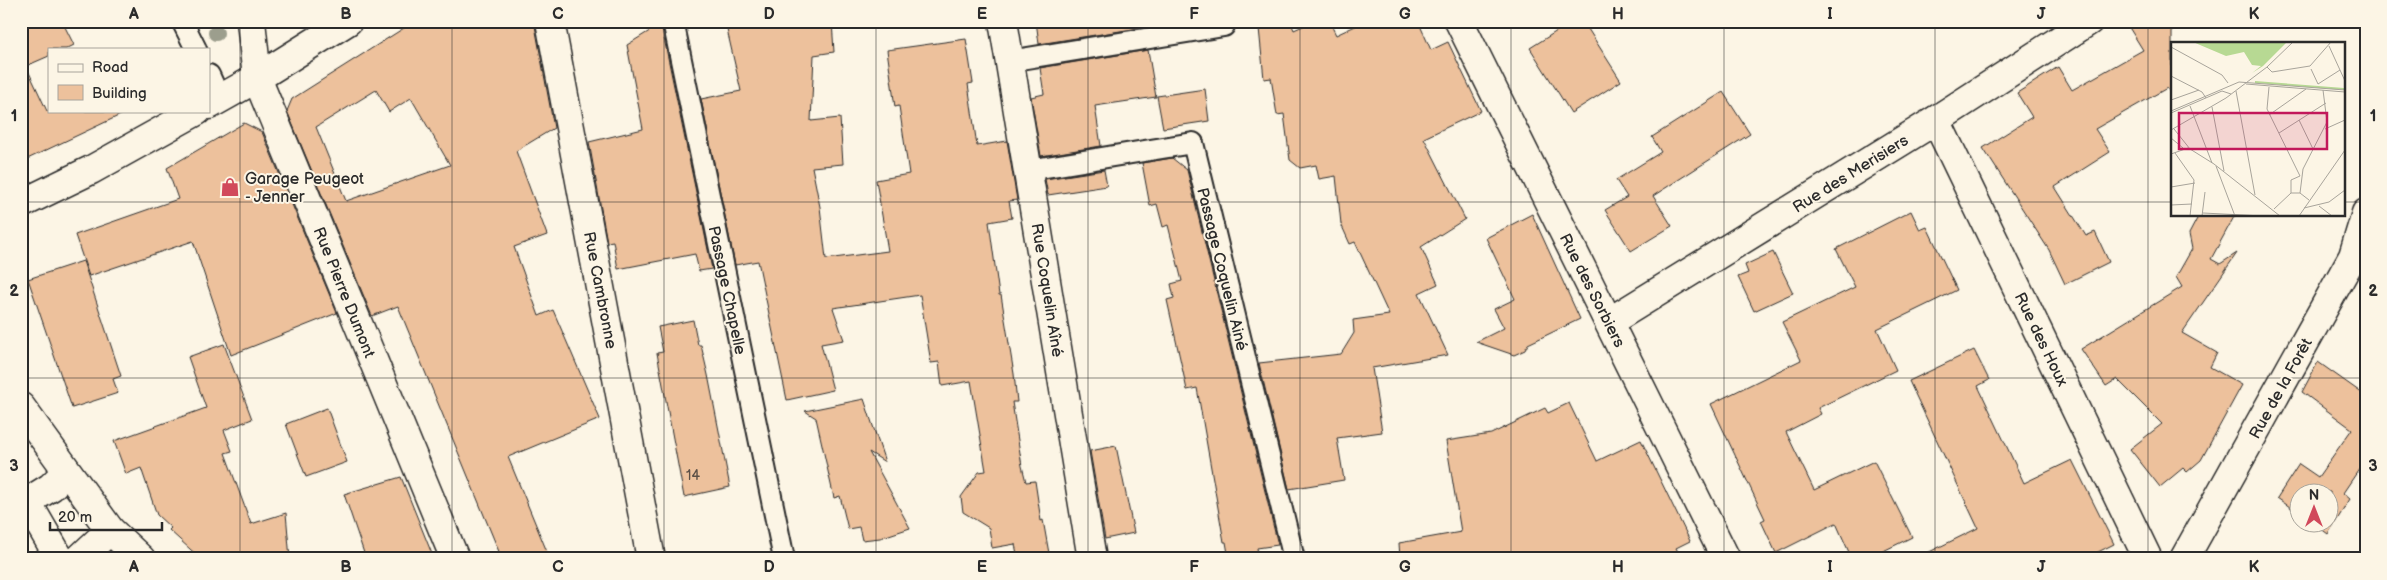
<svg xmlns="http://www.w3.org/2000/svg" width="2387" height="580" font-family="'Balsamiq Sans',sans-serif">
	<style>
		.building { fill: #edc19c; stroke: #2b2b2b; fill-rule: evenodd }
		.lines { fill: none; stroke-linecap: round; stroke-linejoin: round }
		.lane-casing { stroke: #2b2b2b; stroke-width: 24 }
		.street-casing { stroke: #2b2b2b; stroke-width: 31 }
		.secondary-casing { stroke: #2b2b2b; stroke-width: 31 }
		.lane { stroke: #fcf5e5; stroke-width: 20 }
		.street { stroke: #fcf5e5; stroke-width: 28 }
		.secondary { stroke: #fcf5e5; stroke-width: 28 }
		.tree { fill: #9c9e8d }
		.grid { fill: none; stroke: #2b2b2b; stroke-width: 1; stroke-opacity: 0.55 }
		.labels { text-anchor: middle; stroke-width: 4; stroke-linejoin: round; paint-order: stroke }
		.number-label { font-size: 14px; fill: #5c5047 }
		.street-label { font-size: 16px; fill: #2b2b2b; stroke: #fcf5e5 }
		.poi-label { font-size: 16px; fill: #2b2b2b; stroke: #fcf5e5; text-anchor: start }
		.inset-road { fill: none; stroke: #a8a49b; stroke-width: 1 }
		.view { fill: #c2185b; fill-opacity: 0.15; stroke: #c2185b; stroke-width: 2.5 }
		.inset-edge { fill: none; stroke: #2b2b2b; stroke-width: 2.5 }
		.neatline { fill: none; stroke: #2b2b2b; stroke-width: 2 }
		.grid-label { font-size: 16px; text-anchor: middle; font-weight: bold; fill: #2b2b2b }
	</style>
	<rect width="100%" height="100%" fill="#fcf5e5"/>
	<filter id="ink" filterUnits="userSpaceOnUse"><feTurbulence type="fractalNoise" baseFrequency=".02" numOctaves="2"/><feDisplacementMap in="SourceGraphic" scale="10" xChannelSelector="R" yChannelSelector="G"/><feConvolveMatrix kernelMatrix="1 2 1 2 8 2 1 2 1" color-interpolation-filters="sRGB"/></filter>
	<g filter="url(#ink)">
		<g class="building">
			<path d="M 21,21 L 62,21 L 74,45 L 66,49 L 49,49 L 49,56 L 26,66 L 47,111 L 129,111 L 21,162 Z"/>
			<path d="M 415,21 L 534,21 L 535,26 L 554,128 L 516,151 L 547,235 L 514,247 L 539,316 L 553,310 L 600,419 L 508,457 L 550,559 L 502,559 L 398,306 L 372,316 L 287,111 L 292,99 ZM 376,90 L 389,112 L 411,98 L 450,165 L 346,201 L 316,127 Z"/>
			<path d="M 725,21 L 832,21 L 834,52 L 814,55 L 811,121 L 840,118 L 843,164 L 812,167 L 820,207 L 826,259 L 888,251 L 876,180 L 909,174 L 899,106 L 895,107 L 887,50 L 966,39 L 973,83 L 968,84 L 977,146 L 1007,141 L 1017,200 L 1009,201 L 1012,218 L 989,222 L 999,295 L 1001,295 L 1014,374 L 1017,402 L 1012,402 L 1022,466 L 1026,482 L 1035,481 L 1041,521 L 1043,520 L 1050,559 L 1018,559 L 1015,544 L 992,548 L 989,528 L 963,512 L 961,497 L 979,472 L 986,471 L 971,381 L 942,386 L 939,362 L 931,363 L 920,295 L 833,308 L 844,340 L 821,344 L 833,390 L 787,400 L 758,261 L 735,265 L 701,99 L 741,91 Z"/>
			<path d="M 1036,21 L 1144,21 L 1145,27 L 1039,44 Z"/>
			<path d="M 1314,21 L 1329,21 L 1336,35 L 1366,21 L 1418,21 L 1431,50 L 1448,42 L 1481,111 L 1424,138 L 1465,219 L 1421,247 L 1438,284 L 1419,293 L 1448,355 L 1372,368 L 1382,432 L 1337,438 L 1344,480 L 1289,489 L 1259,363 L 1341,354 L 1354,333 L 1353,320 L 1389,315 L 1355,242 L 1350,244 L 1341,224 L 1336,176 L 1319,179 L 1316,165 L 1300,168 L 1290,160 L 1284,114 L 1277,115 L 1271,78 L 1264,79 L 1259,28 L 1291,23 L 1294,30 Z"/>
			<path d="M 1573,21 L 1583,21 L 1621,81 L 1571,113 L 1530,48 Z"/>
			<path d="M 2125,21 L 2172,21 L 2172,95 L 2167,88 L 2095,129 L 2110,152 L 2055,187 L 2086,236 L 2095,232 L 2109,262 L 2065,284 L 2049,250 L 1983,148 L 2032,117 L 2017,93 L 2058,67 L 2072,90 L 2143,50 Z"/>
			<path d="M 661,24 L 712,269 L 699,271 L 695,254 L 618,269 L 613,241 L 607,242 L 589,142 L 643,129 L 627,45 Z"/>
			<path d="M 1148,50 L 1156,97 L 1095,106 L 1101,146 L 1041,156 L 1031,97 L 1044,94 L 1040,68 Z"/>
			<path d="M 1205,89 L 1209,121 L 1163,128 L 1157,96 Z"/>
			<path d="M 1723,92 L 1750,134 L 1653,196 L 1672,226 L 1631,251 L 1605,210 L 1627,197 L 1616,180 L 1661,152 L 1652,137 Z"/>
			<path d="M 244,123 L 262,132 L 337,313 L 231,355 L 193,241 L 89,276 L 75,235 L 178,199 L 167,168 Z"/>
			<path d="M 1172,158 L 1187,170 L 1278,545 L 1257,548 L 1259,559 L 1229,559 L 1226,542 L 1224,542 L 1197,388 L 1187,390 L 1167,300 L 1174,298 L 1171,284 L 1182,281 L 1168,225 L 1163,227 L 1157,204 L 1150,206 L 1142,163 Z"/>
			<path d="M 1104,170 L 1107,186 L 1048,195 L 1045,179 Z"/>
			<path d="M 1911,211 L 1920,230 L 1927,227 L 1957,290 L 1877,329 L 1896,370 L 1818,408 L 1821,414 L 1786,432 L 1814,490 L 1874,461 L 1912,537 L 1867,559 L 1852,559 L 1836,523 L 1776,553 L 1761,521 L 1765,519 L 1711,404 L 1801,360 L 1782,322 L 1855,287 L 1836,249 Z"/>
			<path d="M 1532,214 L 1580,319 L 1528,344 L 1525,350 L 1514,355 L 1476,342 L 1504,328 L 1494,309 L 1515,299 L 1486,238 Z"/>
			<path d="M 2199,215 L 2235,215 L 2211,259 L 2220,264 L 2237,253 L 2182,333 L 2217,353 L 2210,367 L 2242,385 L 2201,460 L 2187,472 L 2183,468 L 2160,487 L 2130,449 L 2162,424 L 2117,379 L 2106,386 L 2081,349 L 2182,287 L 2176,277 L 2192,249 L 2189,234 Z"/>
			<path d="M 1773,252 L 1793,293 L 1754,311 L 1738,277 L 1748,273 L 1745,265 Z"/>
			<path d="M 83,261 L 121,376 L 113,379 L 118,393 L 72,408 L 28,279 Z"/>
			<path d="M 693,320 L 698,345 L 701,345 L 708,375 L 730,487 L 684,497 L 657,353 L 663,352 L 658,327 Z"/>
			<path d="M 224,344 L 252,419 L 224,430 L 232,451 L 225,453 L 251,524 L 286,513 L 290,559 L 201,559 L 169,530 L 171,528 L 157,515 L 141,468 L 126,474 L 114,441 L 206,408 L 188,357 Z"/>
			<path d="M 1974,350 L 1989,380 L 1978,386 L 2024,483 L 2072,460 L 2114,544 L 2084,559 L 1915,559 L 1978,528 L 1909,381 Z"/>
			<path d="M 2318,362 L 2366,396 L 2366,459 L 2343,493 L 2350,499 L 2328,534 L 2312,522 L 2330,522 L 2330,492 L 2300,492 L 2300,514 L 2277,498 L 2299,464 L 2318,477 L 2352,429 L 2302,392 Z"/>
			<path d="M 864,399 L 885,462 L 869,452 L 910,528 L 880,538 L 862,540 L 859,527 L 848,529 L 840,496 L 834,498 L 816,418 L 805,411 Z"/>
			<path d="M 1569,403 L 1597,461 L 1641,440 L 1690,541 L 1676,548 L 1682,559 L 1400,559 L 1399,543 L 1461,532 L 1446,441 L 1491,434 L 1545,408 L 1548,413 Z"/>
			<path d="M 327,408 L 347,462 L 306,477 L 286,424 Z"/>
			<path d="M 1116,446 L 1134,533 L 1105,539 L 1090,451 Z"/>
			<path d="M 401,477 L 434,559 L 366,559 L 344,494 Z"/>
		</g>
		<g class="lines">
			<g class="lane-casing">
				<g id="lane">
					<path d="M 182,21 L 196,49"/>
					<path d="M 673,21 L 784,559"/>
					<path d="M 1009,61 L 1224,26"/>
					<path d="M 209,75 L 220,99"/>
					<path d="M 1028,170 L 1193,143 L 1294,559"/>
				</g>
			</g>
			<g class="street-casing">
				<g id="street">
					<path d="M 251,21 L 257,78 L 455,559"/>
					<path d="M 550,21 L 651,559"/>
					<path d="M 1003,21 L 1092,559"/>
					<path d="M 1459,21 L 1726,559"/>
					<path d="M 1936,120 L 2148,559"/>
					<path d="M 1609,322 L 1936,120 L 2089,21"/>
					<path d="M 21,407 L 110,530 L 141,559"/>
					<path d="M 21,498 L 27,502 L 60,559"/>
					<path d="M 27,502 L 51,487 L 66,472"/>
					<path d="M 79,559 L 110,530"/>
					<path d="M 2184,559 L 2353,256 L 2366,213"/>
				</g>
			</g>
			<g class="secondary-casing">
				<g id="secondary">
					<path d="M 209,105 L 257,78 L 348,21"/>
					<path d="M 21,204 L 91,170 L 197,111"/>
				</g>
			</g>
			<use href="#lane" class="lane"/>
			<use href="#street" class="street"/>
			<use href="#secondary" class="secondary"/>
		</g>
		<circle class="tree" cx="216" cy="33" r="8"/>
	</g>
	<path class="grid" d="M 240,21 L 240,559M 452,21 L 452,559M 664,21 L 664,559M 876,21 L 876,559M 1088,21 L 1088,559M 1300,21 L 1300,559M 1511,21 L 1511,559M 1724,21 L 1724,559M 1935,21 L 1935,559M 2148,21 L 2148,559M 21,202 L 2172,202M 2343,202 L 2366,202M 21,378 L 2366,378"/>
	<defs>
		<g id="shop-bare" transform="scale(1.5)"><path d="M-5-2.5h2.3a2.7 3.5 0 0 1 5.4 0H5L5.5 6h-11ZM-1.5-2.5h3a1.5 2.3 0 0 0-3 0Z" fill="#d1495b" stroke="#fcf5e5" stroke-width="2.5" paint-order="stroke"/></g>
	</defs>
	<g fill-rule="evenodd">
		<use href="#shop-bare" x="230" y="187"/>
	</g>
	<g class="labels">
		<g class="number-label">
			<text x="693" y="480">14</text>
		</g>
		<g class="street-label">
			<text transform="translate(1850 173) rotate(-32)" y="6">Rue des Merisiers</text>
			<text transform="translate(1223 269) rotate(76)" y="6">Passage Coquelin Ainé</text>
			<text transform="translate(601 290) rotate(79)" y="6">Rue Cambronne</text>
			<text transform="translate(728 290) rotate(78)" y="6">Passage Chapelle</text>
			<text transform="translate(1048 290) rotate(81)" y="6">Rue Coquelin Aîné</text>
			<text transform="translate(1593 290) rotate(63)" y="6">Rue des Sorbiers</text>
			<text transform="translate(345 292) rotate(68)" y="6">Rue Pierre Dumont</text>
			<text transform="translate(2042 339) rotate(64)" y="6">Rue des Houx</text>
			<text transform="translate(2280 388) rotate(-61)" y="6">Rue de la Forêt</text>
		</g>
		<g class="poi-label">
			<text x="245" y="184">Garage Peugeot<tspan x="245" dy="18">- Jenner</tspan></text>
		</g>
	</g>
	<g transform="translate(2171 42)">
		<rect width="174" height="174" fill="#fcf5e5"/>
		<path d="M 22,0 L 116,0 L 92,24 L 81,31 L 90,24 L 81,23 L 73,10 L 55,14 ZM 84,39 L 173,46 L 173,48 L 84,41 Z" fill="#b7d993"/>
		<path class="inset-road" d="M 158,4 L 174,39M 0,5 L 51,33 L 57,41M 96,25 L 101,30 L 139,24 L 160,0M 140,27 L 147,42 L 169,28M 0,34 L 31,50 L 35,56M 75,42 L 174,50M 98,45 L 96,67 L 129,134 L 120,138 L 120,151M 65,49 L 84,153M 0,58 L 28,48M 19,64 L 41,121M 41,65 L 53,129M 0,69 L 68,40 L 174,48M 0,71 L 51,49 L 60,52M 98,73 L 135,47M 128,78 L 142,107M 3,87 L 19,107 L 43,122 L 109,174M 154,87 L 174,78M 0,88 L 55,56 L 96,25 L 122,0M 108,91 L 155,61M 0,96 L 12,106M 4,111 L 23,138 L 19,174M 0,112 L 17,106M 45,124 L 64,174M 0,145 L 24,141M 129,151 L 132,127 L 156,80 L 152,48M 0,163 L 21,162M 148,164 L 161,174M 133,166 L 158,160 L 174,148M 103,167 L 120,151 L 129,151 L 138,158M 32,171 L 92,174M 31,174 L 34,150M 128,174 L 174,108"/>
		<path class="view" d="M 8,71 L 156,71 L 156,107 L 8,107 Z"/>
		<rect width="174" height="174" class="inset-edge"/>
	</g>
	<rect width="2387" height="580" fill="none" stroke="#fcf5e5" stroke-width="55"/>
	<rect x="48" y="48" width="162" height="65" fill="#fcf5e5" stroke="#a8a49b"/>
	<rect x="58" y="64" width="25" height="8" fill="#fcf5e5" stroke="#a8a49b"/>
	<text x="92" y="72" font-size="15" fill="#2b2b2b">Road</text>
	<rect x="58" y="85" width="25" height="15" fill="#edc19c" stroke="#a8a49b"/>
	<text x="92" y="98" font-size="15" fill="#2b2b2b">Building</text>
	<g transform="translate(2314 508)"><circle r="24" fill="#fcf5e5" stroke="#a8a49b"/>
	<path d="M0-4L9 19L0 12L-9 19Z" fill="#d1495b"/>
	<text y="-8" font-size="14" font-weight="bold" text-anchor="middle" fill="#2b2b2b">N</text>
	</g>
	<path d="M50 522v8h112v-8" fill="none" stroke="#2b2b2b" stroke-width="2.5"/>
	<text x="58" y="522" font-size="15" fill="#2b2b2b" stroke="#fcf5e5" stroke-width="4" paint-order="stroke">20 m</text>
	<rect x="28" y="28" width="2332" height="524" class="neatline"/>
	<g class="grid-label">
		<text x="134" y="19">A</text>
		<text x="346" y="19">B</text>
		<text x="558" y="19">C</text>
		<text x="769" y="19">D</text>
		<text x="982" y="19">E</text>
		<text x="1194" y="19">F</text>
		<text x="1405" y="19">G</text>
		<text x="1618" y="19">H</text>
		<text x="1830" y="19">I</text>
		<text x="2041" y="19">J</text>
		<text x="2254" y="19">K</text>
		<text x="14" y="121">1</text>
		<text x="2373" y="121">1</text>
		<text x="14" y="296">2</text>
		<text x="2373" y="296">2</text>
		<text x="14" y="471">3</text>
		<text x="2373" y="471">3</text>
		<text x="134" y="572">A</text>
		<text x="346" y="572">B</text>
		<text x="558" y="572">C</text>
		<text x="769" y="572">D</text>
		<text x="982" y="572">E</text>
		<text x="1194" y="572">F</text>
		<text x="1405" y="572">G</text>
		<text x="1618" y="572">H</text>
		<text x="1830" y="572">I</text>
		<text x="2041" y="572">J</text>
		<text x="2254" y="572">K</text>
	</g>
</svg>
